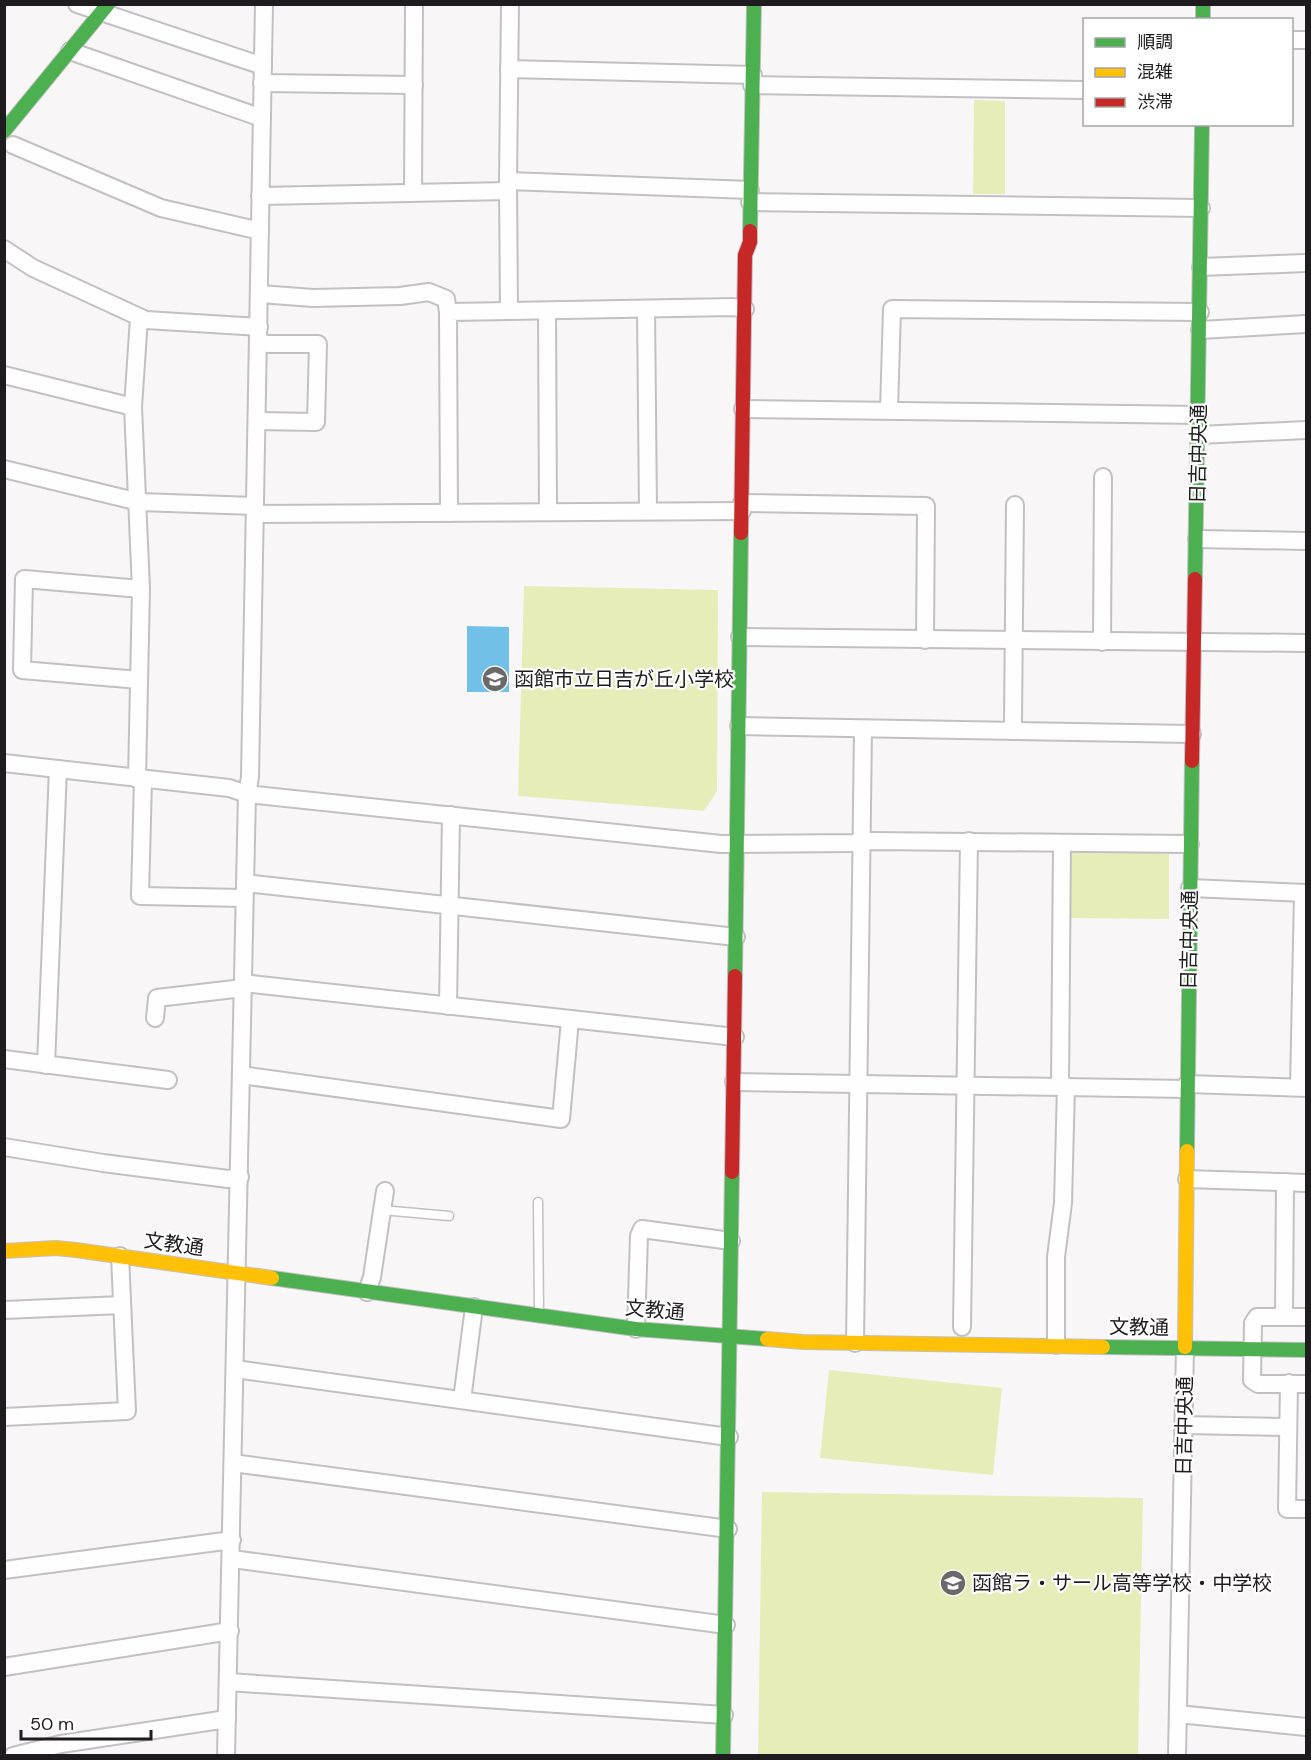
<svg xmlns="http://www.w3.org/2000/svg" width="1311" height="1760" font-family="'DM Sans','Noto Sans JP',sans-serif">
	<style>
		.green { fill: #e7edb8 }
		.water { fill: #71c0e7 }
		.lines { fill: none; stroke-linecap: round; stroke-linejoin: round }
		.lane-casing { stroke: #c2c0c2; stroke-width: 11 }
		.street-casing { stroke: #c2c0c2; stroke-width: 20 }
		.fast-casing { stroke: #c2c0c2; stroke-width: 16 }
		.slow-casing { stroke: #c2c0c2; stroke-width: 16 }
		.jam-casing { stroke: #c2c0c2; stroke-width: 16 }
		.lane { stroke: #fefefe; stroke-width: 8 }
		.street { stroke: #fefefe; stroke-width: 16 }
		.fast { stroke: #4caf50; stroke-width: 14 }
		.slow { stroke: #ffc107; stroke-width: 14 }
		.jam { stroke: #c62828; stroke-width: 14 }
		.labels { text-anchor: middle; stroke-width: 4.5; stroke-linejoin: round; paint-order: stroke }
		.street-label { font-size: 20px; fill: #1e1c1e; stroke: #fff }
		.poi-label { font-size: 20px; fill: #1e1c1e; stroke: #fff; text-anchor: start }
	</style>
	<rect width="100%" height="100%" fill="#f9f6f8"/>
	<g class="green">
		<path d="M 974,100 L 1005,101 L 1005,194 L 973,194 Z"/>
		<path d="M 524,586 L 718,590 L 717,791 L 704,811 L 518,796 Z"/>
		<path d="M 1074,851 L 1169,851 L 1169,919 L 1070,918 L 1071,855 Z"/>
		<path d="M 829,1370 L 1002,1388 L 993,1475 L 820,1458 Z"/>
		<path d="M 762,1492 L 1143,1498 L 1138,1755 L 758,1755 Z"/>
	</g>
	<path class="water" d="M 467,626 L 509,627 L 509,692 L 467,692 Z"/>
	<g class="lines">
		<g class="lane-casing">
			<g id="lane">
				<path d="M 538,1202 L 539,1313"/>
				<path d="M 382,1210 L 449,1216"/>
			</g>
		</g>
		<g class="street-casing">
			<g id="street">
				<path d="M 77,4 L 263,66"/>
				<path d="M 1292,40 L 1306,40"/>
				<path d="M 70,51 L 262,118"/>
				<path d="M 509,69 L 753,75"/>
				<path d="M 262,83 L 414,85"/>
				<path d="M 752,85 L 1084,90"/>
				<path d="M 13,145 L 161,208 L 260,231"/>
				<path d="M 508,181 L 750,190"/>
				<path d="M 413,192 L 414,4"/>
				<path d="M 260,196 L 508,191"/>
				<path d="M 750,202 L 1201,208"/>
				<path d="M 4,249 L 33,268 L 146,320 L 259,327"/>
				<path d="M 1201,267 L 1306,263"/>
				<path d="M 260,294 L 313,298 L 400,296 L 429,292 L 446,299 L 448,312"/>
				<path d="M 646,309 L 648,511"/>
				<path d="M 509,311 L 508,181 L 510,4"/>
				<path d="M 547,311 L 548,512"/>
				<path d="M 1200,330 L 1306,324"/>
				<path d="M 4,375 L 133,407"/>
				<path d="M 743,409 L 1199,415"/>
				<path d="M 889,410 L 892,309 L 1200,312"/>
				<path d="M 257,421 L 316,422 L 318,344 L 268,344 L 258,342"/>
				<path d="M 1199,435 L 1306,430"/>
				<path d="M 4,469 L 139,502 L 255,506"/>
				<path d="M 742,503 L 926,506 L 925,640"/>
				<path d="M 449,513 L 448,312 L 733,307 L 745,309"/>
				<path d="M 255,514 L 742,511"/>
				<path d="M 1197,539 L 1306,541"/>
				<path d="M 740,637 L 1306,643"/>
				<path d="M 1102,642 L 1103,477"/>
				<path d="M 139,680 L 22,670 L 24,579 L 141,589"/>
				<path d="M 739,726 L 1192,734"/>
				<path d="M 1012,731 L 1013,722 L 1015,505"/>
				<path d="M 4,763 L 229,788 L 247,794 L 721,844 L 853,843 L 870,841 L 1190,844"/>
				<path d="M 137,779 L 141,589 L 133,407 L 139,318"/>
				<path d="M 143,780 L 140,896 L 244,898"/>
				<path d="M 245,883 L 736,937"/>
				<path d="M 1190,888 L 1306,893"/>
				<path d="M 243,983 L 735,1037"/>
				<path d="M 448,1006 L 451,815"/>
				<path d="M 155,1018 L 157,998 L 243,988"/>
				<path d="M 4,1059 L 168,1080"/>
				<path d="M 46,1065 L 58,769"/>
				<path d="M 241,1075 L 561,1119 L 570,1020"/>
				<path d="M 734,1082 L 1187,1089"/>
				<path d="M 1187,1084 L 1306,1088"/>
				<path d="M 1060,1086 L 1062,843"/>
				<path d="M 1299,1087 L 1303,894"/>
				<path d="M 4,1147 L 103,1163 L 228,1179 L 240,1177"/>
				<path d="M 1187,1179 L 1306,1183"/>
				<path d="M 367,1292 L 372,1277 L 385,1191"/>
				<path d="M 4,1310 L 122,1305"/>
				<path d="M 1284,1316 L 1285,1182"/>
				<path d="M 1306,1317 L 1257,1317 L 1253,1323 L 1252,1380 L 1258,1384 L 1306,1384"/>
				<path d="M 962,1327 L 969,841"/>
				<path d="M 636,1329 L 639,1236 L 642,1229 L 731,1241"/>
				<path d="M 855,1343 L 863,729"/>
				<path d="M 1056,1345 L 1056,1257 L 1063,1203 L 1066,1086"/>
				<path d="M 235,1369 L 729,1437"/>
				<path d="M 1289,1383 L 1287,1509 L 1306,1509"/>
				<path d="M 462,1400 L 474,1307"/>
				<path d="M 4,1417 L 127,1411 L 120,1256"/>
				<path d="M 1184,1425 L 1288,1427"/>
				<path d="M 233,1463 L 728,1529"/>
				<path d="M 232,1559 L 726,1625"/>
				<path d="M 4,1570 L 232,1540"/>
				<path d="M 4,1667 L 230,1631"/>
				<path d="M 228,1682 L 724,1715"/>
				<path d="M 1178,1714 L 1306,1727"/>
				<path d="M 13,1756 L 61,1744 L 227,1719"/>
				<path d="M 226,1756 L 247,794 L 250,777 L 264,4"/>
				<path d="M 1177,1756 L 1185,1347"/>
			</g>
		</g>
		<g class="fast-casing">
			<g id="fast">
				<path d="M 1203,4 L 1203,20"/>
				<path d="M 4,131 L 108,4"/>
				<path d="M 750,231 L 754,4"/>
				<path d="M 1195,579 L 1202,124"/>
				<path d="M 735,976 L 741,533"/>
				<path d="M 1187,1151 L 1192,761"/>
				<path d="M 272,1278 L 636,1329 L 767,1339"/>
				<path d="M 1103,1347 L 1306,1350"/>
				<path d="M 723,1756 L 732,1172"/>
			</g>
		</g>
		<g class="slow-casing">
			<g id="slow">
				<path d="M 4,1251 L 56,1248 L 76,1250 L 272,1278"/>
				<path d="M 767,1339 L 803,1342 L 1103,1347"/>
				<path d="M 1185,1347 L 1187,1151"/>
			</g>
		</g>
		<g class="jam-casing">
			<g id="jam">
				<path d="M 741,533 L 745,255 L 750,242 L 750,231"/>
				<path d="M 1192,761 L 1195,579"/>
				<path d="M 732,1172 L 735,976"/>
			</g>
		</g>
		<use href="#lane" class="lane"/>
		<use href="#street" class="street"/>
		<use href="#fast" class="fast"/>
		<use href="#slow" class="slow"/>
		<use href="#jam" class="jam"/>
	</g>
	<defs>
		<g id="school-disc" transform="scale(1.35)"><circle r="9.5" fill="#6b686a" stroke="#fff"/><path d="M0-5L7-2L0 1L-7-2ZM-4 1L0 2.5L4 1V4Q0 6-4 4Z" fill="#fff"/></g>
	</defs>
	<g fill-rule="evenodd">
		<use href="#school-disc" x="495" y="679"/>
		<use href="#school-disc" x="953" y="1583"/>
	</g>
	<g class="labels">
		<g class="street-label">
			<text transform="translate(1198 454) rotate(-89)" y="7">日吉中央通</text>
			<text transform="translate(1189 940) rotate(-89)" y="7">日吉中央通</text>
			<text transform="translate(174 1244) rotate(8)" y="7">文教通</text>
			<text transform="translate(655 1310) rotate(5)" y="7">文教通</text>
			<text transform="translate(1139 1327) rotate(1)" y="7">文教通</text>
			<text transform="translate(1184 1426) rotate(-89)" y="7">日吉中央通</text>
		</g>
		<g class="poi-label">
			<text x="514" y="686">函館市立日吉が丘小学校</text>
			<text x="972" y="1590">函館ラ・サール高等学校・中学校</text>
		</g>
	</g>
	<rect width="1311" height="1760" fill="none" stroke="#1e1c1e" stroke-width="12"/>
	<rect x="1083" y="18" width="210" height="108" fill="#ffffff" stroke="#a5a4a5" stroke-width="1.5"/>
	<rect x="1095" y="38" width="30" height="9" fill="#4caf50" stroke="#a5a4a5" stroke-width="1.5"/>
	<text x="1137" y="48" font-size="18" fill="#1e1c1e">順調</text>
	<rect x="1095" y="68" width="30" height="9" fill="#ffc107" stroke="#a5a4a5" stroke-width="1.5"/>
	<text x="1137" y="78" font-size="18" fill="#1e1c1e">混雑</text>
	<rect x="1095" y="98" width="30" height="9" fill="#c62828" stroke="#a5a4a5" stroke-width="1.5"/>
	<text x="1137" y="108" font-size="18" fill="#1e1c1e">渋滞</text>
	<path d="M21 1730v9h130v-9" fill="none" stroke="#1e1c1e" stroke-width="3"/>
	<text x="30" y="1730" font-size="18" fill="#1e1c1e" stroke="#ffffff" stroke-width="4.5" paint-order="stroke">50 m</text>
</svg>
